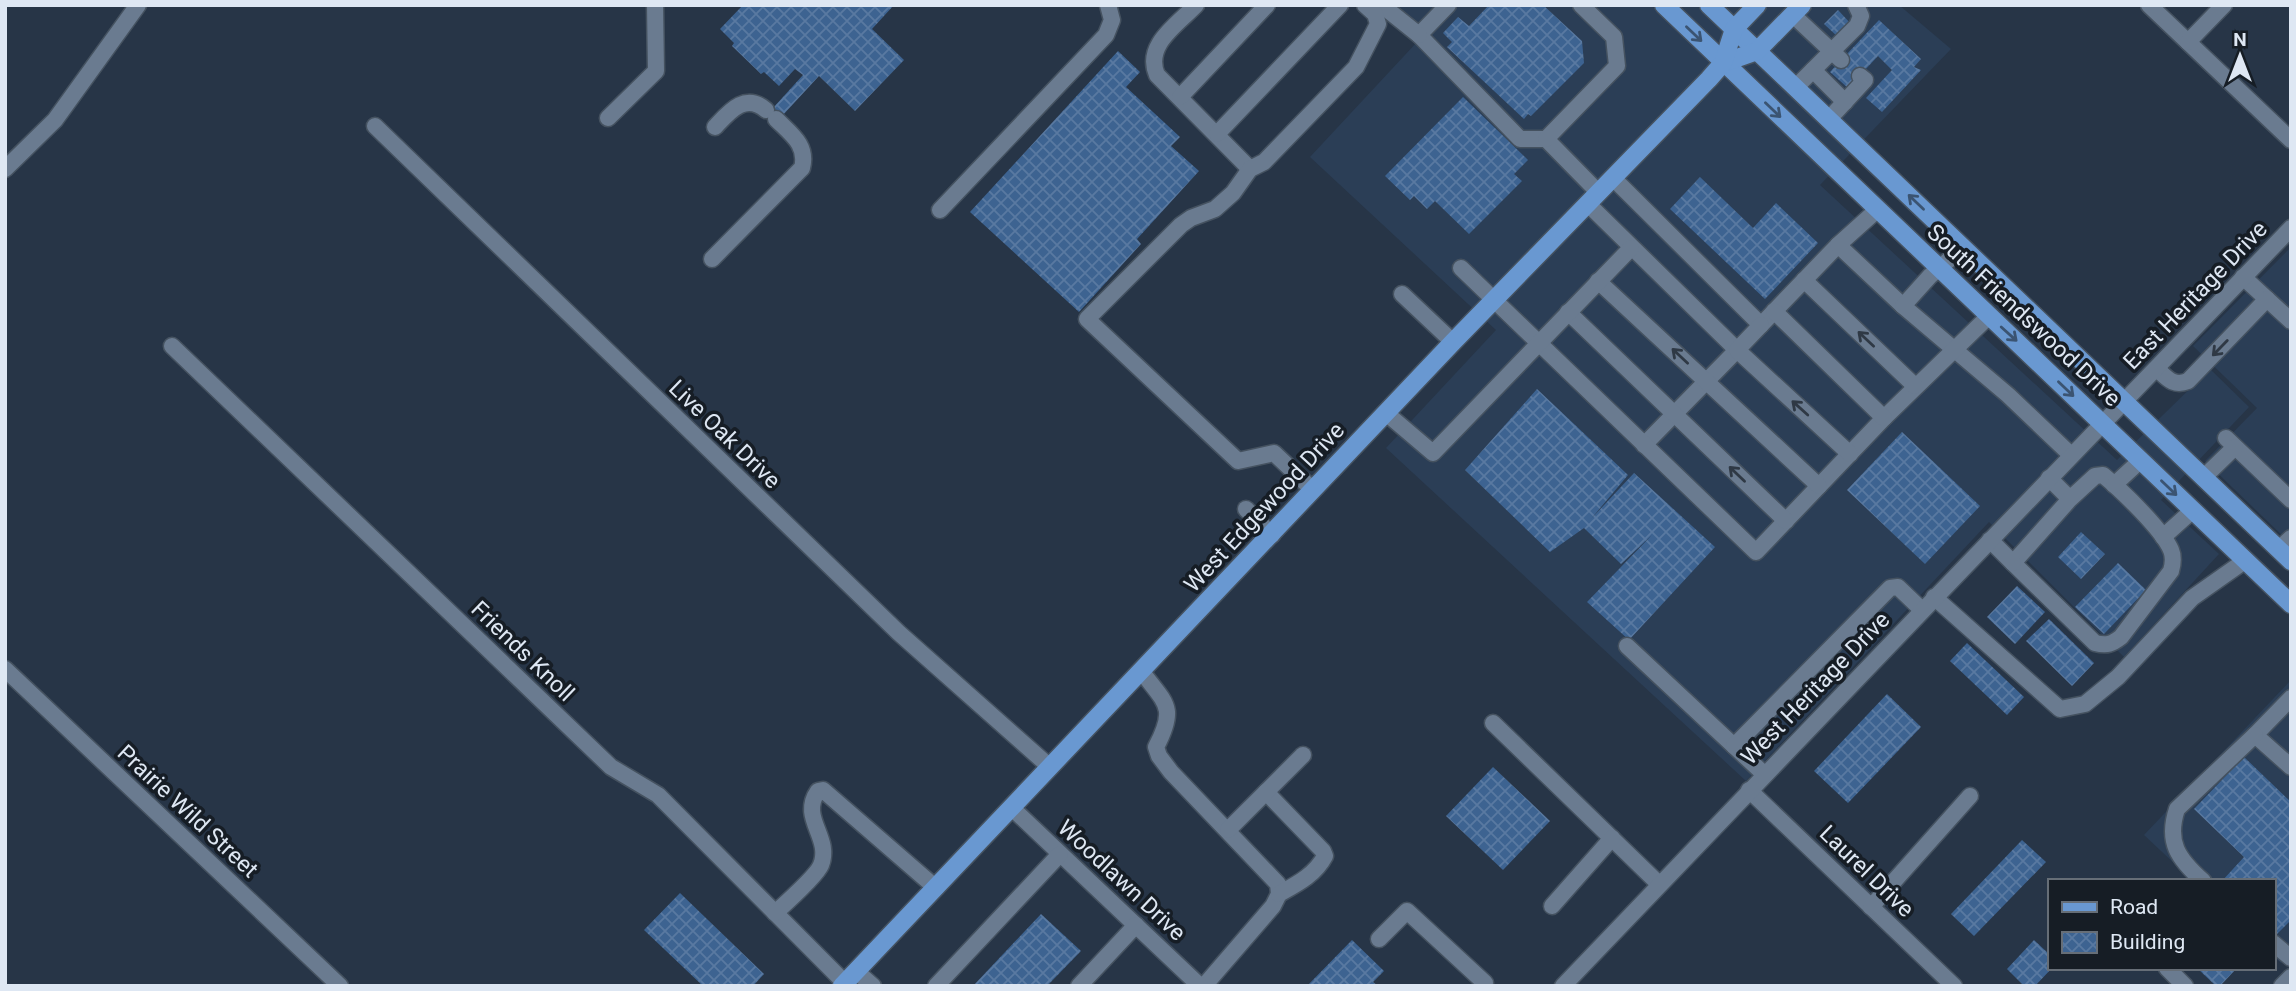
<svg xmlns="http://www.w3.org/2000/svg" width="2296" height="991" font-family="Roboto,sans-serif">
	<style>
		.built { fill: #2b3e56 }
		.building { fill: url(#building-cross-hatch) }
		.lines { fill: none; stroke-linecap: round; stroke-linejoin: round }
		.minor-casing { stroke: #455260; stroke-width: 19 }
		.major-casing { stroke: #455260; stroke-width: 21 }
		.minor { stroke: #6a7b90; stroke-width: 16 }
		.major { stroke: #6998d1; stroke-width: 18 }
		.oneway { stroke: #3b5472 }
		.oneway2 { stroke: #2f3945 }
		.labels { text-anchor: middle; stroke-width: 7; stroke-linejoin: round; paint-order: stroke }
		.street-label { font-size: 23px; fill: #dee7f3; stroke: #161d25 }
	</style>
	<defs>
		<pattern id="building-cross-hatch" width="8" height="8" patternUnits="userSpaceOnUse" patternTransform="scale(1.75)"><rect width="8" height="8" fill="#3d6391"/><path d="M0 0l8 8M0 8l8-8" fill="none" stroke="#5979a1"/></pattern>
	</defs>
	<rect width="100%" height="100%" fill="#273547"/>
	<g class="built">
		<path d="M 1380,5 L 1899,5 L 1951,49 L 1820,185 L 2117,460 L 2210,369 L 2249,407 L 2161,500 L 2219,554 L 2124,657 L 1989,522 L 1746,781 L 1386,448 L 1496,330 L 1310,157 L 1418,41 Z"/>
		<path d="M 2291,247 L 2291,544 L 2205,461 L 2257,408 L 2193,346 Z"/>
		<path d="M 2291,680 L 2291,953 L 2281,963 L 2273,956 L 2273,881 L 2193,881 L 2144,835 Z"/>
	</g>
	<g class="building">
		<path d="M 743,5 L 894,5 L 872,29 L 904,60 L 855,111 L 819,76 L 782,116 L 773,108 L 803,75 L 795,69 L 779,86 L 764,72 L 761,74 L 732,46 L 734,43 L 720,29 Z"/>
		<path d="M 1489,5 L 1543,5 L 1582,41 L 1584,63 L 1531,116 L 1528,114 L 1524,119 L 1447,47 L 1452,42 L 1443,33 L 1458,17 L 1469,26 Z"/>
		<path d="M 1838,10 L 1851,24 L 1838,37 L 1824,24 Z"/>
		<path d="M 1879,20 L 1921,59 L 1914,67 L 1921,70 L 1882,112 L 1866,98 L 1892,70 L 1878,56 L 1848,88 L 1830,72 Z"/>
		<path d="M 1118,51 L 1140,72 L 1126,87 L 1180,137 L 1171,146 L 1199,171 L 1137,239 L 1141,244 L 1079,312 L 970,212 Z"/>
		<path d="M 1463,97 L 1528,160 L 1514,174 L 1522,181 L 1469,234 L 1435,201 L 1427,209 L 1414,196 L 1410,200 L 1385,176 Z"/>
		<path d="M 1700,177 L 1753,228 L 1776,203 L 1818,243 L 1765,299 L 1670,209 Z"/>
		<path d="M 1537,389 L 1628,475 L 1591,519 L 1634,473 L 1715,547 L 1629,640 L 1587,602 L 1652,535 L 1621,564 L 1584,528 L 1550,552 L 1465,470 Z"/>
		<path d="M 1902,432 L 1980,506 L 1925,564 L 1847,490 Z"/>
		<path d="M 2081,532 L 2105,554 L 2081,579 L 2058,557 Z"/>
		<path d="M 2118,563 L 2146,590 L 2104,634 L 2075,607 Z"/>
		<path d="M 2017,586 L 2045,612 L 2015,644 L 1987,617 Z"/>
		<path d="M 2049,619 L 2094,663 L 2072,686 L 2026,641 Z"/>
		<path d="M 1967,643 L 2024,697 L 2007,715 L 1950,661 Z"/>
		<path d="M 1887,694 L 1921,727 L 1848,803 L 1814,771 Z"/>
		<path d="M 2244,757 L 2291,802 L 2291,920 L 2277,934 L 2273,931 L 2273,881 L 2222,881 L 2244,857 L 2194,809 Z"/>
		<path d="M 1493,767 L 1550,821 L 1503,870 L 1446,816 Z"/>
		<path d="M 2022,840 L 2046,862 L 1974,936 L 1951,914 Z"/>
		<path d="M 680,893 L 764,974 L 753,986 L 703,986 L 644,930 Z"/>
		<path d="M 1041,914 L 1081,951 L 1047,986 L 973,986 Z"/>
		<path d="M 1352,940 L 1384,971 L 1373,982 L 1378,986 L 1307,986 Z"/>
		<path d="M 2034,940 L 2049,954 L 2049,968 L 2052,968 L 2035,986 L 2024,986 L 2007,969 Z"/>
		<path d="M 2197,968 L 2237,968 L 2220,986 L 2216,986 Z"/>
	</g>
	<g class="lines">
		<g class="minor-casing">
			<g id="minor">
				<path d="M 1196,5 C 1177,25 1144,45 1157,75 L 1250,169"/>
				<path d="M 1448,5 L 1419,35 L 1520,139 L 1546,139 L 1599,193"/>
				<path d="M 2149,5 L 2291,140"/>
				<path d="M 1384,7 L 1419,35"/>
				<path d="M 1793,15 L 1841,60"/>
				<path d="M 2188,42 L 2224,5"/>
				<path d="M 1813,70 L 1845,102"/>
				<path d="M 1796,87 L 1857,26 L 1861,16 L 1856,5"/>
				<path d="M 1180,97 L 1267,5"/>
				<path d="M 608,118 L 656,71 L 655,5"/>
				<path d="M 1829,119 L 1865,80 L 1860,76"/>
				<path d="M 375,126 L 899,633 L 1050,767"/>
				<path d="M 715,127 C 729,112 745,92 766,110"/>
				<path d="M 1217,134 L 1340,5"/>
				<path d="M 1546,139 L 1617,66 L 1614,37 L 1581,5"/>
				<path d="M 5,169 L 55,120 L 138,5"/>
				<path d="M 1613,178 L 1761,325 L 1838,245"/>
				<path d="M 1588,204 L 1737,350 L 1644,445"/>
				<path d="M 940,210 L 1106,35 L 1112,20 L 1108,5"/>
				<path d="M 1877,210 L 1838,245 L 1903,306"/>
				<path d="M 1963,248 L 1930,276 L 1903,306 L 2008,395 L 2071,455"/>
				<path d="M 712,259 L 802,168 C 808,145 791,134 776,119"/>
				<path d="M 1461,268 L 1756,552 L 1884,418 L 1989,316"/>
				<path d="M 2243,277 L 2291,321"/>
				<path d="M 1804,280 L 1915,386"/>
				<path d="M 1598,281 L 1819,486"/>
				<path d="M 1402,294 L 1453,342"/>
				<path d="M 1774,311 L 1884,418"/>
				<path d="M 1568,312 L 1786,521"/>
				<path d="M 1761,325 L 1737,350 L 1850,454"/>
				<path d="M 172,346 L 611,767 L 658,795 L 845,983"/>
				<path d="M 2157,369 C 2167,378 2173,387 2188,381 L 2267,299"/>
				<path d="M 1386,413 L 1433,453 L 1631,248"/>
				<path d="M 2226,438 L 2291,500"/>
				<path d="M 2049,478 L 2070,499 L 2095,476 L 2103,475 C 2121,490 2162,529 2171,550 C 2174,557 2173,564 2171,571 L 2121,637 C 2112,644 2107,646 2095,643 L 2013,563 L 2070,499"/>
				<path d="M 2203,478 L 2235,447"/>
				<path d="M 2114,485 L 2141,460"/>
				<path d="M 1313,490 L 1274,453 L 1238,461 L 1087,319 L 1181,225 L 1191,218 L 1215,209 L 1233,193 L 1250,169 L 1264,162 L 1356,67 L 1378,24 L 1375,14 L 1365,5"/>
				<path d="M 1246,509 L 1272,535"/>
				<path d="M 2163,537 L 2193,510"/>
				<path d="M 1990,540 L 2013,563"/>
				<path d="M 2279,549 L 2291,538"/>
				<path d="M 1934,597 L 2060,709 L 2085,704 L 2118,677 L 2192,598 L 2246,560"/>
				<path d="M 1627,646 L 1764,774"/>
				<path d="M 5,669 L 340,986"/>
				<path d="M 1142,672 C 1166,704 1177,707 1156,747 L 1159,756 L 1171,772 L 1278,884 L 1279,894 L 1273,906 L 1204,986"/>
				<path d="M 2291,698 L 2255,735 L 2291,767"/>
				<path d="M 1493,723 L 1659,884"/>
				<path d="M 1734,746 L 1890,588 L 1898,587 L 1922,610"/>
				<path d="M 1749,790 L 1954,986"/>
				<path d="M 1266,792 L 1323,851 L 1325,856 C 1315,875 1297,884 1279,894"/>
				<path d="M 1012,808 L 1200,986"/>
				<path d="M 1228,830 L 1303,755"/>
				<path d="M 2203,881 C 2178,859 2166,842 2177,809 L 2255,735"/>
				<path d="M 1552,906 L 1612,838"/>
				<path d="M 1871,907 L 1970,796"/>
				<path d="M 775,913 C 785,904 817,875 821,865 C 832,837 799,818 818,791 L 823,790 L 936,888"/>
				<path d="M 1379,939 L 1407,911 L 1485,983"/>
				<path d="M 2273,943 L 2291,958"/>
				<path d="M 2167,968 L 2185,986"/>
				<path d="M 856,971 L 873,986"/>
				<path d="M 936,986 L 1060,854"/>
				<path d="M 1079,986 L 1136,925"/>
				<path d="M 1563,986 C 1804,732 2049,481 2291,228"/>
				<path d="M 2282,986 L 2291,977"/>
			</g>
		</g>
		<g class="major-casing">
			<g id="major">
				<path d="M 1664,5 L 2291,604"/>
				<path d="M 1709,5 L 2291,561"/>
				<path d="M 1723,63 L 1757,51 L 1802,5"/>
				<path d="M 842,986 L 1453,342 L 1709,79 L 1723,63 L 1734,29 L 1757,5"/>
			</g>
		</g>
		<use href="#minor" class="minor"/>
		<use href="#major" class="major"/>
	</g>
	<defs><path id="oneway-shaft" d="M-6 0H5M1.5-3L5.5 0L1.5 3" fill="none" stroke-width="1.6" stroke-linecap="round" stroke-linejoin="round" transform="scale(1.75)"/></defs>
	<g class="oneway">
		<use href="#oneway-shaft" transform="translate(1694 34) rotate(44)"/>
		<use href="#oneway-shaft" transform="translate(1773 110) rotate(44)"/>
		<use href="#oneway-shaft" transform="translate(1916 202) rotate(-136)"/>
		<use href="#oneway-shaft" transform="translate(2009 334) rotate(42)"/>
		<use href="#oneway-shaft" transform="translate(2066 389) rotate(44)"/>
		<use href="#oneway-shaft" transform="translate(2169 488) rotate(44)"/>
	</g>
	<g class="oneway2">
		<use href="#oneway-shaft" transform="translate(1866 339) rotate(-137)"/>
		<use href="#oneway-shaft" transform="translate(2220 348) rotate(134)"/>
		<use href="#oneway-shaft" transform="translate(1680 356) rotate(-137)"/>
		<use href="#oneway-shaft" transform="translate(1800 408) rotate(-138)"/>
		<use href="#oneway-shaft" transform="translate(1737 474) rotate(-136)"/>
	</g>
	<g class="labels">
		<g class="street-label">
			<text transform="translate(2195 295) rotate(-46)" y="8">East Heritage Drive</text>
			<text transform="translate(2024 315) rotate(43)" y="8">South Friendswood Drive</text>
			<text transform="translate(725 434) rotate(44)" y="8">Live Oak Drive</text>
			<text transform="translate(1264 507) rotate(-47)" y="8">West Edgewood Drive</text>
			<text transform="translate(523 651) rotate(44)" y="8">Friends Knoll</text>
			<text transform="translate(1815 688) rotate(-46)" y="8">West Heritage Drive</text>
			<text transform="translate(188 811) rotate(43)" y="8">Prairie Wild Street</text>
			<text transform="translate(1867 871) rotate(44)" y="8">Laurel Drive</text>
			<text transform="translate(1122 880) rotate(43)" y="8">Woodlawn Drive</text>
		</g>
	</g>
	<rect width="2296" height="991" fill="none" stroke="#dee7f3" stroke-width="14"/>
	<rect x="2048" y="879" width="228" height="91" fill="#161d25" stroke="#666e77" stroke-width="2"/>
	<rect x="2062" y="902" width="35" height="10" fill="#6998d1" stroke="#666e77" stroke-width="2"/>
	<text x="2110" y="914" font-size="21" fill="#dee7f3">Road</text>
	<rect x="2062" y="932" width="35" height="21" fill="url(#building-cross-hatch)" stroke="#666e77" stroke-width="2"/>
	<text x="2110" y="949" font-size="21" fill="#dee7f3">Building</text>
	<g transform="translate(2240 56)" stroke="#161d25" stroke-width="5" paint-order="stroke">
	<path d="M0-5L12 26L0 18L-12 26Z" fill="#dee7f3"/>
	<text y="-10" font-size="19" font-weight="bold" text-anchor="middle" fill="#dee7f3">N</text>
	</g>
</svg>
